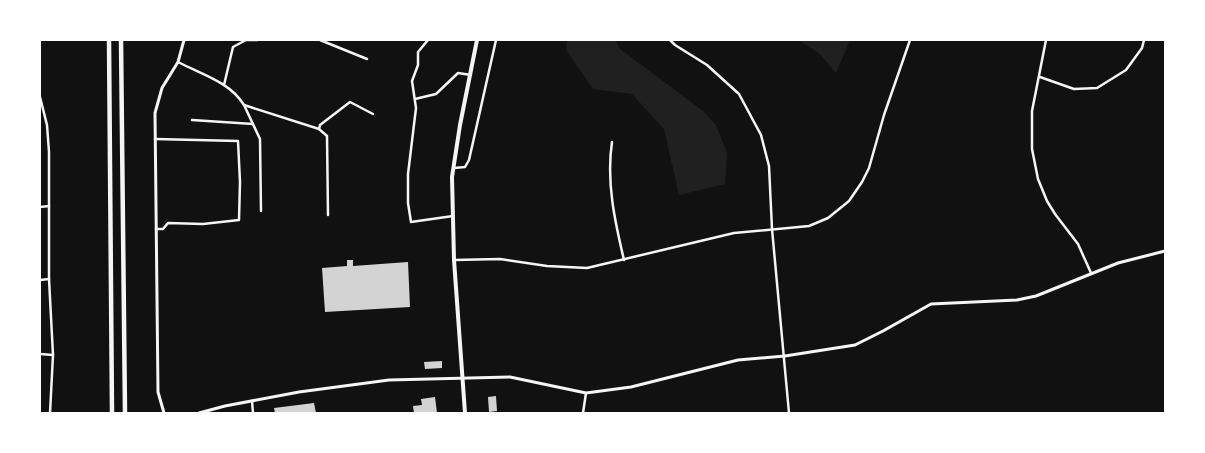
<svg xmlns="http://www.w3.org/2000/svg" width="1205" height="453" font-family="'Sofia Sans Condensed',sans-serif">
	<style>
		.green { fill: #202020 }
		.building { fill: #d3d3d3 }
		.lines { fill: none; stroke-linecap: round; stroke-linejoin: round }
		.minor { stroke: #f5f5f5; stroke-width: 2.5 }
		.tertiary { stroke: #f5f5f5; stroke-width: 3 }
		.primary { stroke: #f5f5f5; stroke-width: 4 }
		.motorway { stroke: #f5f5f5; stroke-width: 4.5 }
	</style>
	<rect width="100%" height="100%" fill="#111"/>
	<g class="green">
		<path d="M 567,40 L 615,40 L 620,49 L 703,111 L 716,125 L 727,153 L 725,184 L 679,195 L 664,129 L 632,94 L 593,89 L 566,50 Z"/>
		<path d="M 798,40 L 850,40 L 836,73 L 819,53 Z"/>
	</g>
	<g class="building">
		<path d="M 347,260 L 353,260 L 353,266 L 408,262 L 410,307 L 325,312 L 322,268 L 347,266 Z"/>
		<path d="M 442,361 L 442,368 L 425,369 L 424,362 Z"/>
		<path d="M 496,396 L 497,411 L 489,412 L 488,397 Z"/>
		<path d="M 435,397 L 437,413 L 414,413 L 413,406 L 422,405 L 421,399 Z"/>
		<path d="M 314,403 L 316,413 L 275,413 L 274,408 Z"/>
	</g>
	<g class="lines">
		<g class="minor">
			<path d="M 320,40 L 367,59"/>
			<path d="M 428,40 L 418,52 L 418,65 L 412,81 L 416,108 L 408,174 L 408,203 L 411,222 L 453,216"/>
			<path d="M 670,40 L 675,45 L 707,65 L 739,94 L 761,135 L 769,166 L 772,229 L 789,413"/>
			<path d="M 1046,40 L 1032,111 L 1032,149 L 1038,179 L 1047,201 L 1055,214 L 1078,244 L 1091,273"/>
			<path d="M 178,62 C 201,74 230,82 244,105 L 319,129 L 327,136 L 328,215"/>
			<path d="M 1040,77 L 1074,89 L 1097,88 L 1126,70 L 1142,48 L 1144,40"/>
			<path d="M 224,85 L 233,47 L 246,40 L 257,40"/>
			<path d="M 40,97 L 47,125 L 49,152 L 49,279 L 53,355 L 50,413"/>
			<path d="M 415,99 L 436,94 L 458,73 L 471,75"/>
			<path d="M 244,105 L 260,139 L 261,211"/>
			<path d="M 192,120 L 253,124"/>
			<path d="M 319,129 L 320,125 L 350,102 L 373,114"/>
			<path d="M 155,139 L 238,141 L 240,182 L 239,220 L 203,224 L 168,223 L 163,229 L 156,229"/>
			<path d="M 612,142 C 606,182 615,222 624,260"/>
			<path d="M 454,168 L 465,167 L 469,160 L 496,40"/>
			<path d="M 40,207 L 49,206"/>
			<path d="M 454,260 L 500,259 L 547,266 L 587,268 L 734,233 L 809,226 L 828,218 L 849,201 L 862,182 L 869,168 L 884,115 L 910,40"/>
			<path d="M 40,280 L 49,279"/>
			<path d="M 40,354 L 53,355"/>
			<path d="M 252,401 L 253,413"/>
			<path d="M 583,413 L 586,393"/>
		</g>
		<g class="tertiary">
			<path d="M 164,413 L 158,392 L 155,113 L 162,88 L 178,62 L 184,40"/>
			<path d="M 199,413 L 225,406 L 299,392 L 389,380 L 510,377 L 586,393 L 631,387 L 738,360 L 785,356 L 855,345 L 883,331 L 931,304 L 1017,300 L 1036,296 L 1118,263 L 1165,251"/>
		</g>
		<path class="primary" d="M 465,413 L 454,260 L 452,177 L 460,125 L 477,40"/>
		<g class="motorway">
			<path d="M 109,40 L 112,413"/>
			<path d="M 121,40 L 125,413"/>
		</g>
	</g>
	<rect width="1205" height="453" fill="none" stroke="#ffffff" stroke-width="82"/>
</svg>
